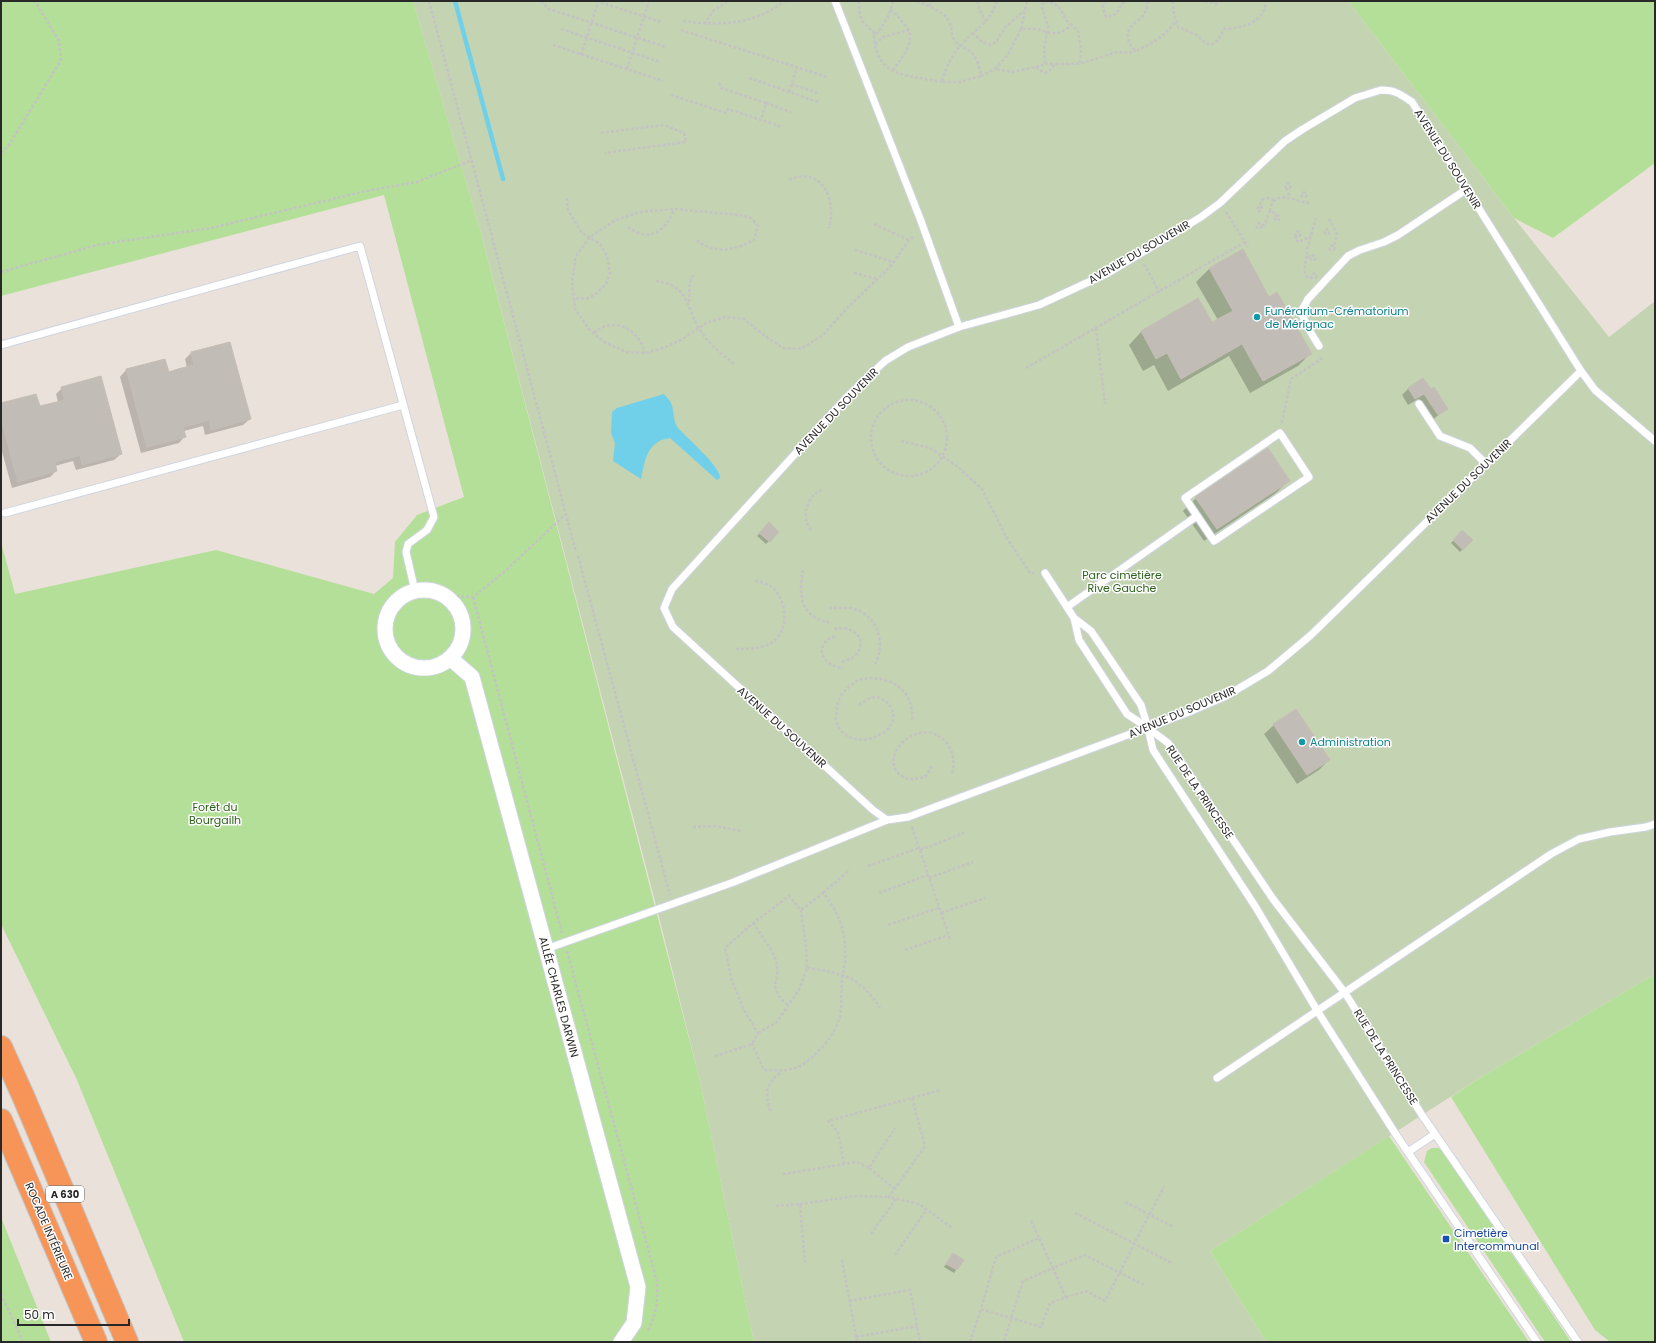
<svg xmlns="http://www.w3.org/2000/svg" width="1656" height="1343" font-family="Poppins,sans-serif">
	<style>
		.green { fill: #b4df98 }
		.cemetery { fill: #c4d3b2 }
		.water { fill: #70d0e9 }
		.shadow { fill: #0003 }
		.lines { fill: none; stroke-linecap: round; stroke-linejoin: round }
		.stream { stroke: #70d0e9; stroke-width: 4.5 }
		.building { fill: #c2bcb7; stroke: #c5beb4 }
		.lane-casing { stroke: #cfd4e0; stroke-width: 9 }
		.street-casing { stroke: #cfd4e0; stroke-width: 17 }
		.highway-casing { stroke: #c3c3c3; stroke-width: 24 }
		.path { stroke: #c3c3c3; stroke-width: 2.5; stroke-dasharray: 3 2; stroke-linecap: butt }
		.lane { stroke: #fff; stroke-width: 7 }
		.street { stroke: #fff; stroke-width: 15 }
		.highway { stroke: #f79458; stroke-width: 22 }
		.culture-dot { fill: #0f9aa8; stroke: #fff; stroke-width: 1.5 }
		.transit-dot { fill: #1a4fb4; stroke: #fff; stroke-width: 1.5 }
		.labels { text-anchor: middle; stroke-width: 3; stroke-linejoin: round; paint-order: stroke }
		.shield { fill: #fff; stroke: #686868; stroke-width: 1 }
		.shield-label { font-size: 10px; font-weight: bold; fill: #282828 }
		.street-label { font-size: 11px; fill: #282828; stroke: #fff }
		.culture-label { font-size: 11px; fill: #0d838f; stroke: #fff; text-anchor: start }
		.park-label { font-size: 11px; fill: #2e611c; stroke: #fff }
		.transit-label { font-size: 11px; fill: #164399; stroke: #fff; text-anchor: start }
	</style>
	<rect width="100%" height="100%" fill="#eae2da"/>
	<g class="green">
		<path d="M 1,1 L 413,1 L 481,233 L 700,1081 L 754,1342 L 184,1342 L 77,1080 L 1,924 L 1,542 L 15,594 L 216,550 L 374,594 L 393,578 L 395,542 L 417,515 L 464,497 L 384,195 L 1,296 Z"/>
		<path d="M 1348,1 L 1655,1 L 1655,163 L 1553,238 L 1514,218 Z"/>
		<path d="M 1655,974 L 1655,1342 L 1610,1342 L 1595,1330 L 1451,1097 L 1483,1076 Z"/>
		<path d="M 1389,1136 L 1529,1342 L 1266,1342 L 1210,1251 Z"/>
		<path d="M 1432,1148 L 1438,1148 L 1442,1150 L 1571,1342 L 1545,1342 L 1424,1162 L 1427,1151 Z"/>
		<path d="M 1,1217 L 51,1342 L 1,1342 Z"/>
	</g>
	<path class="cemetery" d="M 413,1 L 1348,1 L 1514,218 L 1609,337 L 1655,301 L 1655,974 L 1483,1076 L 1210,1251 L 1266,1342 L 754,1342 L 700,1081 L 657,909 L 481,233 Z"/>
	<path class="water" d="M 664,394 C 666,396 668,399 670,401 C 675,409 672,420 678,428 C 687,438 721,467 720,478 L 717,480 L 670,438 C 647,441 645,460 641,479 L 613,461 L 615,443 L 611,433 L 612,412 L 617,408 Z"/>
	<g class="shadow">
		<path d="M 1242,250 L 1269,298 L 1311,353 L 1298,366 L 1250,393 L 1229,356 L 1168,391 L 1154,365 L 1143,371 L 1129,345 L 1141,332 L 1197,299 L 1212,324 L 1218,320 L 1196,282 L 1209,269 Z"/>
		<path d="M 229,343 L 250,419 L 243,425 L 205,435 L 203,426 L 184,431 L 185,436 L 179,443 L 141,453 L 120,377 L 126,370 L 165,360 L 168,373 L 187,368 L 185,359 L 191,353 Z"/>
		<path d="M 1423,380 L 1447,409 L 1432,420 L 1418,399 L 1408,405 L 1402,395 L 1408,389 Z"/>
		<path d="M 62,388 L 121,454 L 114,460 L 76,470 L 73,461 L 55,466 L 56,471 L 50,477 L 12,488 L 1,448 L 1,404 L 39,408 L 58,402 L 56,394 Z"/>
		<path d="M 1288,481 L 1276,493 L 1204,541 L 1183,511 L 1196,498 Z"/>
		<path d="M 769,524 L 778,532 L 766,544 L 757,536 Z"/>
		<path d="M 1462,532 L 1471,540 L 1460,552 L 1451,543 Z"/>
		<path d="M 1274,725 L 1329,760 L 1319,770 L 1297,784 L 1264,734 Z"/>
		<path d="M 953,1254 L 963,1260 L 954,1273 L 944,1267 Z"/>
	</g>
	<g class="lines">
		<path class="stream" d="M 455,1 L 503,179"/>
	</g>
	<g class="building">
		<path d="M 1243,249 L 1269,297 L 1277,292 L 1312,354 L 1263,381 L 1242,344 L 1181,379 L 1167,353 L 1156,359 L 1141,331 L 1198,298 L 1212,322 L 1233,311 L 1209,268 Z"/>
		<path d="M 230,342 L 251,419 L 211,430 L 209,420 L 192,425 L 178,369 L 194,365 L 191,352 Z"/>
		<path d="M 165,359 L 169,372 L 178,369 L 192,425 L 183,427 L 186,437 L 147,447 L 126,369 Z"/>
		<path d="M 101,376 L 122,454 L 82,465 L 80,455 L 55,462 L 57,471 L 18,482 L 1,419 L 1,403 L 36,394 L 40,406 L 65,400 L 61,387 Z"/>
		<path d="M 1423,378 L 1431,389 L 1434,387 L 1448,409 L 1438,415 L 1424,394 L 1415,399 L 1408,388 Z"/>
		<path d="M 1268,448 L 1290,481 L 1217,529 L 1195,497 Z"/>
		<path d="M 769,522 L 779,532 L 770,542 L 759,533 Z"/>
		<path d="M 1462,530 L 1473,540 L 1463,550 L 1453,540 Z"/>
		<path d="M 1296,709 L 1330,760 L 1307,775 L 1273,724 Z"/>
		<path d="M 953,1253 L 964,1260 L 957,1270 L 946,1264 Z"/>
	</g>
	<g class="lines">
		<g class="lane-casing">
			<g id="lane">
				<path d="M 835,1 L 921,221 L 959,327"/>
				<path d="M 1381,90 C 1395,90 1400,94 1412,102 L 1581,371 L 1311,635 L 1268,671 L 1226,696 L 1189,712 L 908,817 L 887,820 L 873,810 L 673,627 L 664,608 L 672,589 L 847,397 L 885,361 L 908,347 L 959,327 L 1039,305 L 1108,273 L 1201,217 L 1220,203 L 1285,141 L 1303,129 L 1355,98 Z"/>
				<path d="M 1,345 L 360,246 L 434,517 L 427,530 L 408,544 L 406,552 L 415,591"/>
				<path d="M 1319,346 L 1308,328 L 1301,312 L 1308,299 L 1348,256 L 1360,250 L 1384,242 L 1398,235 L 1467,189"/>
				<path d="M 1581,371 L 1595,390 L 1655,441"/>
				<path d="M 1419,404 L 1440,436 L 1470,448 L 1486,464"/>
				<path d="M 1280,433 L 1309,477 L 1214,541 L 1185,498 Z"/>
				<path d="M 5,513 L 403,405"/>
				<path d="M 1045,573 L 1074,618 L 1079,640 L 1127,714 L 1148,728 L 1141,705 L 1091,631 L 1074,618"/>
				<path d="M 1067,607 L 1197,516"/>
				<path d="M 546,949 L 734,882 L 887,820"/>
				<path d="M 1217,1078 L 1551,854 L 1579,839 L 1610,832 L 1646,827 L 1655,824"/>
				<path d="M 1408,1152 L 1435,1134"/>
				<path d="M 1537,1342 L 1395,1133 L 1318,1012 L 1255,906 L 1153,750 L 1148,728 L 1168,743 L 1273,899 L 1345,993 L 1422,1115 L 1578,1342"/>
			</g>
		</g>
		<g class="street-casing">
			<g id="street">
				<circle cx="424" cy="629" r="39"/>
				<path d="M 450,658 L 472,677 L 638,1287 L 634,1323 L 621,1342"/>
			</g>
		</g>
		<g class="highway-casing">
			<g id="highway">
				<path d="M 1,1047 L 24,1098 L 127,1342"/>
				<path d="M 1,1120 L 96,1342"/>
			</g>
		</g>
		<g class="path">
			<path d="M 429,1 L 576,552"/>
			<path d="M 541,1 L 549,9 L 666,47"/>
			<path d="M 596,1 L 661,22"/>
			<path d="M 859,1 C 859,19 862,23 876,34"/>
			<path d="M 893,1 C 890,15 884,26 874,36 C 876,79 910,75 942,82"/>
			<path d="M 917,1 C 930,7 946,11 951,26 C 952,30 951,35 953,38 C 957,45 964,47 970,51 C 977,58 980,67 981,76 L 995,69"/>
			<path d="M 977,1 L 981,14 L 987,22"/>
			<path d="M 997,1 C 992,16 985,23 973,33 L 982,42 L 991,45 L 997,41 L 1005,27 L 1024,11"/>
			<path d="M 1045,1 C 1065,5 1059,14 1071,25"/>
			<path d="M 1105,1 L 1102,5 L 1106,17 C 1118,16 1118,9 1125,1"/>
			<path d="M 1148,1 C 1147,4 1147,8 1146,10 C 1142,22 1126,24 1128,38 C 1129,44 1132,48 1136,51 C 1155,42 1163,37 1175,22"/>
			<path d="M 1173,1 L 1174,15 L 1178,27 L 1195,34 L 1207,44 L 1213,44 L 1218,40 L 1224,29 C 1243,28 1264,23 1266,1"/>
			<path d="M 1205,1 L 1216,4 L 1221,1"/>
			<path d="M 929,6 L 933,1"/>
			<path d="M 890,10 L 895,13 L 909,30"/>
			<path d="M 683,21 C 721,26 753,25 785,1"/>
			<path d="M 704,24 L 714,10 L 728,1"/>
			<path d="M 561,29 L 660,62"/>
			<path d="M 1021,29 L 1027,1"/>
			<path d="M 681,30 L 827,77"/>
			<path d="M 973,33 C 958,46 946,63 942,82 L 959,82 L 981,76"/>
			<path d="M 875,44 L 883,37 L 909,30 C 913,48 902,57 892,71"/>
			<path d="M 553,45 L 663,81"/>
			<path d="M 581,55 L 598,2"/>
			<path d="M 1080,63 L 1081,49 L 1078,30 L 1071,25 C 1061,35 1053,35 1041,30 C 1035,28 1027,29 1021,29 L 1008,55 L 995,69 L 1012,72 L 1035,67 L 1045,73 L 1049,71 L 1056,64 C 1065,64 1074,64 1082,63 L 1117,52 L 1128,53 L 1136,51"/>
			<path d="M 1045,64 L 1056,64"/>
			<path d="M 1036,67 L 1045,64 L 1044,50 L 1048,26 L 1042,7 L 1044,1"/>
			<path d="M 627,69 L 649,1"/>
			<path d="M 749,78 L 818,102"/>
			<path d="M 719,83 L 721,88 L 766,103 L 761,120"/>
			<path d="M 791,84 L 818,93"/>
			<path d="M 789,92 L 797,67"/>
			<path d="M 671,95 L 726,113 L 728,109 L 782,127"/>
			<path d="M 766,103 L 791,112"/>
			<path d="M 601,133 L 664,125 L 684,133 L 686,142 L 605,153"/>
			<path d="M 1,153 L 9,145 L 61,60 L 59,41 L 35,1"/>
			<path d="M 789,180 C 822,165 837,200 829,228"/>
			<circle cx="1288" cy="186" r="2.5"/>
			<path d="M 1286,188 L 1290,197"/>
			<circle cx="1304" cy="195" r="2.5"/>
			<path d="M 567,198 L 568,210 L 581,232 L 600,244 L 607,256 L 610,273 L 606,284 L 597,293 L 589,298 L 573,299"/>
			<path d="M 1260,206 L 1262,208 L 1259,211 L 1257,209 L 1262,200 L 1267,198 L 1274,200"/>
			<path d="M 1270,211 C 1273,187 1295,202 1310,203"/>
			<path d="M 1226,212 L 1248,247"/>
			<path d="M 1329,219 L 1337,233 L 1334,248"/>
			<circle cx="1259" cy="226" r="2.5"/>
			<path d="M 874,224 L 909,240"/>
			<path d="M 1262,226 L 1265,224 L 1270,211 L 1279,216 L 1279,220 L 1277,221 L 1274,218 L 1277,215"/>
			<path d="M 628,227 C 632,230 637,233 642,234 C 658,238 670,222 674,209"/>
			<circle cx="1327" cy="232" r="2.5"/>
			<circle cx="1298" cy="234" r="2.5"/>
			<path d="M 1296,236 L 1295,240 L 1299,242 L 1311,236"/>
			<path d="M 697,240 C 714,255 736,250 754,240 L 758,226 L 751,218 L 740,215 L 674,209 L 639,212 L 614,221 L 590,237 L 576,256 L 572,282 L 575,309 L 589,329 L 604,342 L 626,352 L 646,353 L 663,348 L 681,340 L 706,323 L 725,317 L 744,319 L 765,336 L 783,348 L 801,349 L 823,335 L 847,308 L 890,267 L 909,240 L 915,236"/>
			<circle cx="1332" cy="248" r="2.5"/>
			<path d="M 855,250 L 893,262"/>
			<circle cx="1313" cy="258" r="2.5"/>
			<path d="M 1307,256 C 1305,264 1302,271 1308,278 L 1312,278"/>
			<path d="M 1310,257 L 1307,256 L 1307,249 L 1316,218"/>
			<path d="M 1144,264 L 1159,292"/>
			<path d="M 1,272 L 97,245 L 211,228 L 366,191 L 417,182 L 472,160"/>
			<path d="M 854,273 L 877,279"/>
			<circle cx="1314" cy="276" r="2.5"/>
			<path d="M 656,281 C 689,286 685,304 698,327 C 706,342 722,354 735,365"/>
			<path d="M 689,302 L 690,282 L 693,275"/>
			<path d="M 1096,328 L 1105,404"/>
			<path d="M 594,333 C 613,315 640,330 645,353"/>
			<path d="M 1026,368 L 1245,242"/>
			<circle cx="909" cy="438" r="38"/>
			<path d="M 1282,423 L 1291,379 L 1321,359 L 1320,356"/>
			<path d="M 901,441 L 930,448 L 958,467 L 982,489 L 1008,540 L 1030,573 L 1034,573"/>
			<path d="M 811,530 C 801,518 806,497 821,490"/>
			<path d="M 578,556 L 670,895"/>
			<path d="M 803,570 C 798,598 801,618 832,623"/>
			<path d="M 446,596 L 473,597 L 503,573 L 566,514"/>
			<path d="M 473,597 L 562,933"/>
			<path d="M 829,608 C 837,608 847,607 854,609 C 878,616 886,643 875,664"/>
			<path d="M 834,629 C 865,623 871,656 841,662"/>
			<path d="M 835,636 C 813,644 821,666 843,668"/>
			<path d="M 736,649 C 747,649 763,649 773,642 C 789,630 787,602 774,589 C 769,584 761,582 754,580"/>
			<path d="M 859,705 C 864,702 869,697 875,697 C 889,698 899,715 890,726 C 877,744 842,746 836,720 C 835,717 837,712 837,708 C 838,703 839,698 842,694 C 846,689 853,683 858,680 C 865,678 873,678 880,679 C 903,683 914,699 912,722"/>
			<path d="M 932,766 L 925,777 C 921,778 917,779 913,779 C 907,780 903,777 899,774 C 879,755 918,716 944,740 C 954,750 955,762 952,774"/>
			<path d="M 693,827 L 714,826 L 742,831"/>
			<path d="M 912,827 L 950,939"/>
			<path d="M 920,850 L 964,833"/>
			<path d="M 868,866 L 919,848"/>
			<path d="M 929,878 L 973,862"/>
			<path d="M 823,893 L 850,870"/>
			<path d="M 879,893 L 928,875"/>
			<path d="M 941,913 L 985,898"/>
			<path d="M 753,923 C 760,934 770,946 775,958 C 784,980 763,985 789,1006"/>
			<path d="M 888,925 L 939,908"/>
			<path d="M 905,950 L 948,935"/>
			<path d="M 567,951 L 657,1282 C 658,1299 656,1318 647,1332"/>
			<path d="M 807,968 C 841,973 860,976 880,1008"/>
			<path d="M 758,1033 L 777,1022 L 799,990 L 807,968 L 806,946 L 801,910"/>
			<path d="M 715,1056 L 752,1044 L 758,1033 L 745,1012 L 732,981 L 725,948 L 752,924 L 789,896 L 801,910 L 823,893 C 842,916 846,934 845,964 C 844,969 842,974 842,979 C 841,991 842,1004 840,1016 C 836,1035 815,1058 798,1067 C 787,1072 775,1070 764,1070 L 752,1044"/>
			<path d="M 912,1098 L 925,1146 L 889,1197 L 919,1204 L 952,1228"/>
			<path d="M 770,1111 C 765,1091 765,1085 782,1071"/>
			<path d="M 844,1164 L 838,1132 L 828,1121 L 941,1090"/>
			<path d="M 783,1174 L 857,1162 L 869,1168"/>
			<path d="M 895,1189 L 869,1168 L 895,1128"/>
			<path d="M 1125,1202 L 1174,1227"/>
			<path d="M 800,1204 L 857,1196 L 889,1197"/>
			<path d="M 776,1206 L 800,1204 L 805,1263"/>
			<path d="M 1075,1213 L 1172,1263"/>
			<path d="M 1031,1221 L 1039,1238"/>
			<path d="M 871,1234 L 896,1199"/>
			<path d="M 895,1255 L 926,1210"/>
			<path d="M 842,1260 L 857,1342"/>
			<path d="M 1144,1285 L 1085,1255 L 1053,1268 L 1039,1238 L 996,1257 L 981,1309 L 1041,1327 L 1050,1303 L 1086,1291 L 1105,1301 C 1125,1263 1143,1225 1164,1187"/>
			<path d="M 1,1294 L 23,1342"/>
			<path d="M 849,1301 L 910,1290 L 920,1342"/>
			<path d="M 856,1337 L 917,1326"/>
			<path d="M 1004,1341 L 1023,1281 L 1053,1268 L 1066,1298"/>
			<path d="M 866,1342 L 870,1342"/>
			<path d="M 970,1342 L 981,1309"/>
		</g>
		<use href="#lane" class="lane"/>
		<use href="#street" class="street"/>
		<use href="#highway" class="highway"/>
	</g>
	<g class="culture-dot">
		<circle cx="1257" cy="317" r="4"/>
		<circle cx="1302" cy="742" r="4"/>
	</g>
	<rect class="transit-dot" x="1442" y="1235" width="8" height="8" rx="2"/>
	<g class="labels">
		<rect class="shield" x="46" y="1186" width="38" height="16" rx="3"/>
		<g class="shield-label">
			<text x="65" y="1198">A 630</text>
		</g>
		<g class="street-label">
			<text transform="translate(1448 159) rotate(58)" y="4">AVENUE DU SOUVENIR</text>
			<text transform="translate(1139 252) rotate(-30)" y="4">AVENUE DU SOUVENIR</text>
			<text transform="translate(836 411) rotate(-46)" y="4">AVENUE DU SOUVENIR</text>
			<text transform="translate(1468 481) rotate(-44)" y="4">AVENUE DU SOUVENIR</text>
			<text transform="translate(1182 712) rotate(-23)" y="4">AVENUE DU SOUVENIR</text>
			<text transform="translate(782 727) rotate(42)" y="4">AVENUE DU SOUVENIR</text>
			<text transform="translate(1200 792) rotate(56)" y="4">RUE DE LA PRINCESSE</text>
			<text transform="translate(559 997) rotate(75)" y="4">ALLÉE CHARLES DARWIN</text>
			<text transform="translate(1386 1057) rotate(58)" y="4">RUE DE LA PRINCESSE</text>
			<text transform="translate(49 1231) rotate(67)" y="4">ROCADE INTÉRIEURE</text>
		</g>
		<g class="culture-label">
			<text x="1265" y="315">Funérarium-Crématorium<tspan x="1265" dy="13">de Mérignac</tspan></text>
			<text x="1310" y="746">Administration</text>
		</g>
		<g class="park-label">
			<text x="1122" y="579">Parc cimetière<tspan x="1122" dy="13">Rive Gauche</tspan></text>
			<text x="215" y="811">Forêt du<tspan x="215" dy="13">Bourgailh</tspan></text>
		</g>
		<g class="transit-label">
			<text x="1454" y="1237">Cimetière<tspan x="1454" dy="13">Intercommunal</tspan></text>
		</g>
	</g>
	<rect width="1656" height="1343" fill="none" stroke="#282828" stroke-width="4"/>
	<path d="M18 1319v6h111v-6" fill="none" stroke="#282828" stroke-width="2"/>
	<text x="24" y="1319" font-size="12" fill="#282828" stroke="#ffffff" stroke-width="3" paint-order="stroke">50 m</text>
</svg>
